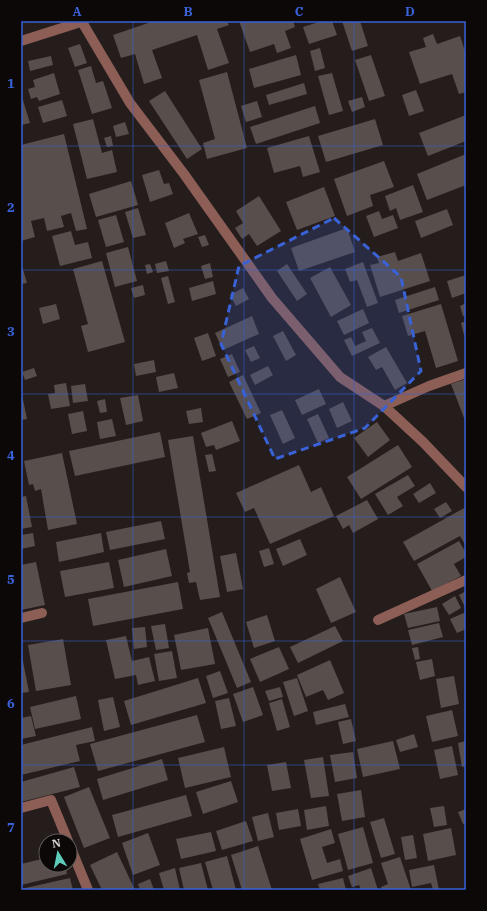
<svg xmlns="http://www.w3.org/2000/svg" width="487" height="911" font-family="'IBM Plex Serif',serif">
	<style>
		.building { fill: #584e4c }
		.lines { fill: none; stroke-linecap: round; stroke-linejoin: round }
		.minor { stroke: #8c5e56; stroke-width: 10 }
		.marked { fill: #3962d7; fill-opacity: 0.2; stroke: #3962d7; stroke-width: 3; stroke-dasharray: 8 5; stroke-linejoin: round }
		.grid { fill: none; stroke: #3962d7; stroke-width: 1; stroke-opacity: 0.55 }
		.neatline { fill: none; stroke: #3962d7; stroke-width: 1.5 }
		.grid-label { font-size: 13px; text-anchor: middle; font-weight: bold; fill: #3962d7 }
	</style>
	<rect width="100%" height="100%" fill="#251d1c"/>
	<g class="building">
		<path d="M 154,21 L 227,21 L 229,25 L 217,29 L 229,63 L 208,70 L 197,35 L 152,50 L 162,78 L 144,84 L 135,54 L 121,58 L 113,35 Z"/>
		<path d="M 239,21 L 293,21 L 295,27 L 285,31 L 291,48 L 277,53 L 274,44 L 250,52 Z"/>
		<path d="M 322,21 L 332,21 L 337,35 L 309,44 L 303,27 Z"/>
		<path d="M 342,21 L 360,21 L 368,46 L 352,51 Z"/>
		<path d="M 433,34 L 437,44 L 460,36 L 466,54 L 466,92 L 459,94 L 452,74 L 420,84 L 409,52 L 426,47 L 423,38 Z"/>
		<path d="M 80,44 L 87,63 L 75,67 L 68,48 Z"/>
		<path d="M 320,48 L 325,68 L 315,71 L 310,51 Z"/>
		<path d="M 296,55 L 301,75 L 254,88 L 249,69 Z"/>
		<path d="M 371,55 L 385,96 L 369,101 L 355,60 Z"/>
		<path d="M 51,56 L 53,65 L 30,71 L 28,61 Z"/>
		<path d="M 91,66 L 96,83 L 103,81 L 112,108 L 92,114 L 78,70 Z"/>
		<path d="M 227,72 L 247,148 L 207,159 L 203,143 L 215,139 L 199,80 Z"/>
		<path d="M 54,73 L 60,94 L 39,101 L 37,97 L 31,99 L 28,89 L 35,87 L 33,80 Z"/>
		<path d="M 332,73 L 343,111 L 329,115 L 318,76 Z"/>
		<path d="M 304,83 L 307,94 L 269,105 L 266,95 Z"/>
		<path d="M 416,90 L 424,111 L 409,116 L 402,95 Z"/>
		<path d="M 165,91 L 202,149 L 187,159 L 149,101 Z"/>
		<path d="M 21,94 L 30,123 L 21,125 Z"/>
		<path d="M 362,97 L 365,107 L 352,112 L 348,101 Z"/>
		<path d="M 62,100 L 67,116 L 43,123 L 38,107 Z"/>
		<path d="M 257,101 L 262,117 L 246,122 L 241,106 Z"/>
		<path d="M 315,106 L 320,123 L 256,144 L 250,127 Z"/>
		<path d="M 466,115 L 466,141 L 428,156 L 419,133 Z"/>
		<path d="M 93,119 L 102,153 L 112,150 L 117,172 L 87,179 L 73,124 Z"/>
		<path d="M 375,119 L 383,145 L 326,162 L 318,136 Z"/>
		<path d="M 125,122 L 129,134 L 116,137 L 113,126 Z"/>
		<path d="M 64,134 L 87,229 L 76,231 L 71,213 L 61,216 L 64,227 L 47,231 L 44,218 L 31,221 L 35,237 L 21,241 L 21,145 Z"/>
		<path d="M 111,136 L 113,146 L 107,147 L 104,138 Z"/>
		<path d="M 309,136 L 320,172 L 303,177 L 300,166 L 274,173 L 267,148 Z"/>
		<path d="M 466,154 L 466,185 L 427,200 L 417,174 Z"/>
		<path d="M 384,161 L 394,187 L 370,195 L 373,206 L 347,216 L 334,179 Z"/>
		<path d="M 159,170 L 164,184 L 169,183 L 173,194 L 150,202 L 142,175 Z"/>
		<path d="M 131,181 L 138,205 L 96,217 L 89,194 Z"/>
		<path d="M 413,185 L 423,212 L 400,220 L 396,208 L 390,211 L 385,196 Z"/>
		<path d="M 324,187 L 335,216 L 297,230 L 286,202 Z"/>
		<path d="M 259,196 L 281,231 L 257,246 L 249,234 L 242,239 L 235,228 L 243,223 L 236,211 Z"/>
		<path d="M 138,208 L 146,235 L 133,238 L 125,212 Z"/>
		<path d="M 447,209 L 453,225 L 421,238 L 415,221 Z"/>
		<path d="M 379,211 L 382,219 L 393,215 L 398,228 L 374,237 L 366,216 Z"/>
		<path d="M 189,213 L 198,234 L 183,239 L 185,243 L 174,248 L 165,223 Z"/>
		<path d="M 116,215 L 124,242 L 106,247 L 98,220 Z"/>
		<path d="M 347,228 L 355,252 L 299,271 L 291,248 Z"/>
		<path d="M 71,231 L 75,245 L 88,242 L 92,258 L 60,266 L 52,236 Z"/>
		<path d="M 205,235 L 209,245 L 202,247 L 198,237 Z"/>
		<path d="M 128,247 L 137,281 L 115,287 L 106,253 Z"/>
		<path d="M 395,252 L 398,261 L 421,253 L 430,281 L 380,297 L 370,265 L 379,263 L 377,257 Z"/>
		<path d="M 102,261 L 125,342 L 88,352 L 81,326 L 88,324 L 73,269 Z"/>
		<path d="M 166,261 L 169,271 L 157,273 L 155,264 Z"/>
		<path d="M 363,262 L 378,303 L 367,307 L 357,280 L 350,282 L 345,269 Z"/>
		<path d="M 21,263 L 27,283 L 21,284 Z"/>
		<path d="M 210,263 L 213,277 L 205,279 L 201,266 Z"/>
		<path d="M 150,264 L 153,272 L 147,274 L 145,265 Z"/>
		<path d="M 287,264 L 307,294 L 297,301 L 277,271 Z"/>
		<path d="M 330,267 L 351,305 L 331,317 L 310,278 Z"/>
		<path d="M 466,275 L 466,293 L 452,298 L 447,281 Z"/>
		<path d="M 168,276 L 175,302 L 168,304 L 161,278 Z"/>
		<path d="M 213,281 L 216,294 L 192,301 L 189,288 Z"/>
		<path d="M 143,285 L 145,295 L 134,298 L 131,288 Z"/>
		<path d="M 435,287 L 439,300 L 399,313 L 395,300 Z"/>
		<path d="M 243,288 L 249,299 L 236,306 L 230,295 Z"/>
		<path d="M 466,303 L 466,316 L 463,316 L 460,306 Z"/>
		<path d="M 56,304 L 60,319 L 43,324 L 39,308 Z"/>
		<path d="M 441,304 L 458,361 L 436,368 L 425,331 L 408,336 L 402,316 Z"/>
		<path d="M 363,309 L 369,323 L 344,335 L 337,321 Z"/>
		<path d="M 252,316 L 259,334 L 223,350 L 215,333 Z"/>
		<path d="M 466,321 L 466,334 L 464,335 L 461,323 Z"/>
		<path d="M 372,328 L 380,343 L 352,356 L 344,340 L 351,337 L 355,346 L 366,341 L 362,332 Z"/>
		<path d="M 283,331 L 296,355 L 286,361 L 273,336 Z"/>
		<path d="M 208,333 L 216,356 L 202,361 L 194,338 Z"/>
		<path d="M 254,346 L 260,358 L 251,362 L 245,350 Z"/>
		<path d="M 386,347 L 407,383 L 395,390 L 382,367 L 376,370 L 368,357 Z"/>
		<path d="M 232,354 L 240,372 L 228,377 L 220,359 Z"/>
		<path d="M 154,360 L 156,372 L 136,376 L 134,364 Z"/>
		<path d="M 268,366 L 273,375 L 255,385 L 250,375 Z"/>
		<path d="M 34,368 L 37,376 L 25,380 L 22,372 Z"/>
		<path d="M 174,373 L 178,388 L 159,392 L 156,377 Z"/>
		<path d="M 243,375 L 261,413 L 247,419 L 229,382 Z"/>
		<path d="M 466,379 L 466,423 L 451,384 Z"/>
		<path d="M 66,383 L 70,406 L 51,409 L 48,394 L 55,393 L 54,385 Z"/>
		<path d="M 85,384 L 88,401 L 73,403 L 71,386 Z"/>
		<path d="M 319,389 L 326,404 L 302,415 L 295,400 Z"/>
		<path d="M 21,395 L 22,395 L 27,419 L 21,420 Z"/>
		<path d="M 138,395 L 143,421 L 126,425 L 120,398 Z"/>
		<path d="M 105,399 L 107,412 L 100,413 L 97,401 Z"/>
		<path d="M 343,402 L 352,421 L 337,428 L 329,409 Z"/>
		<path d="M 201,408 L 203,422 L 189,424 L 186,411 Z"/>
		<path d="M 282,410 L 295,438 L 283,444 L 270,415 Z"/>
		<path d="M 83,411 L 87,431 L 72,434 L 68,414 Z"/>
		<path d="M 318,414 L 329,438 L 318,443 L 307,419 Z"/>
		<path d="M 112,419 L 116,436 L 100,439 L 97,422 Z"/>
		<path d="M 232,421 L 240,441 L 216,450 L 214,445 L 206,447 L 201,433 Z"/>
		<path d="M 377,422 L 390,440 L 368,457 L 354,438 Z"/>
		<path d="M 160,432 L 165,457 L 75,476 L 69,451 Z"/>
		<path d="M 193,436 L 220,597 L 200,600 L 196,582 L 189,583 L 187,573 L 190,572 L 168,440 Z"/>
		<path d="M 398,445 L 412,467 L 361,499 L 347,477 Z"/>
		<path d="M 62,453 L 77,524 L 48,530 L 41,489 L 35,491 L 33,484 L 29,485 L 24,461 Z"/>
		<path d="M 212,454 L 216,471 L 209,472 L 205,455 Z"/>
		<path d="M 299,465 L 311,492 L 321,487 L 334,516 L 270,544 L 254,508 L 245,512 L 236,493 Z"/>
		<path d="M 408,475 L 415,486 L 397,497 L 403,506 L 388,515 L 375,494 Z"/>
		<path d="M 430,483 L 436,493 L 419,503 L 413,494 Z"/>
		<path d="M 26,496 L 32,527 L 21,529 L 21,497 Z"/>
		<path d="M 367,500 L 378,519 L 353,533 L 349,525 L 343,529 L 336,516 Z"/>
		<path d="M 446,502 L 452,511 L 440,518 L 434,509 Z"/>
		<path d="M 466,507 L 466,546 L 460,536 L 414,561 L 403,542 Z"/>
		<path d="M 161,521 L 165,539 L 110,550 L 106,532 Z"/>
		<path d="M 33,533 L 35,546 L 21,549 L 21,535 Z"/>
		<path d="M 101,533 L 104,552 L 59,562 L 56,542 Z"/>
		<path d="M 300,539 L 307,555 L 283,566 L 276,549 Z"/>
		<path d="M 459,541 L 466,553 L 466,557 L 454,564 L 461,576 L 432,591 L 417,564 Z"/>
		<path d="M 269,548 L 274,564 L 264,567 L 259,551 Z"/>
		<path d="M 166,549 L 172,576 L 124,587 L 118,560 Z"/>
		<path d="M 236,553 L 243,589 L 227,592 L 220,556 Z"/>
		<path d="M 36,562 L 45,605 L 21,610 L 21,565 Z"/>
		<path d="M 109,562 L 114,588 L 65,597 L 60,571 Z"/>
		<path d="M 340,577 L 356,612 L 331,623 L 316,589 Z"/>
		<path d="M 178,582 L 183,609 L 93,626 L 88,599 Z"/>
		<path d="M 466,591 L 466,609 L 459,595 Z"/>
		<path d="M 455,596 L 461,608 L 449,615 L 442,604 Z"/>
		<path d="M 437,607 L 440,621 L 408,628 L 404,614 Z"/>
		<path d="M 222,612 L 251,682 L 237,688 L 208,618 Z"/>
		<path d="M 466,612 L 466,629 L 457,633 L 450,619 Z"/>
		<path d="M 267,615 L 275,641 L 254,648 L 246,622 Z"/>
		<path d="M 439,623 L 443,637 L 412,645 L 408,630 Z"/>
		<path d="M 165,624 L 169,648 L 156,650 L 151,626 Z"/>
		<path d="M 335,626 L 343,641 L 298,663 L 290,647 Z"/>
		<path d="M 145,627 L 147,647 L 134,649 L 132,628 Z"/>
		<path d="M 208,628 L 215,664 L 181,670 L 174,635 Z"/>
		<path d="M 126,636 L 132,661 L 149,657 L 155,681 L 138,685 L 136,675 L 115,679 L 106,640 Z"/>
		<path d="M 63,639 L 71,685 L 36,691 L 28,645 Z"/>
		<path d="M 279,647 L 289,669 L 260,682 L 250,659 Z"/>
		<path d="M 418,647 L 420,659 L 415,660 L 412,648 Z"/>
		<path d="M 21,651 L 29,692 L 21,693 Z"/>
		<path d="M 172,651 L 177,678 L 159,681 L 154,654 Z"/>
		<path d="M 432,659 L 435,676 L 420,680 L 416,662 Z"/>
		<path d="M 330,660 L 344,693 L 328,700 L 323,690 L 306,697 L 297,675 Z"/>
		<path d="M 220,671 L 228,693 L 213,698 L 206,676 Z"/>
		<path d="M 454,676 L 459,704 L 441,708 L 436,679 Z"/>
		<path d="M 198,678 L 206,703 L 131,725 L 124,701 Z"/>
		<path d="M 297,678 L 308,711 L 294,716 L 283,682 Z"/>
		<path d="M 253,687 L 263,715 L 243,722 L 233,694 Z"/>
		<path d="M 280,687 L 283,697 L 269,701 L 265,691 Z"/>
		<path d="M 76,696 L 81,719 L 35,729 L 30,707 Z"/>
		<path d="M 113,697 L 120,727 L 104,731 L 98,700 Z"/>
		<path d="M 229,698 L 236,726 L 221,729 L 215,701 Z"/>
		<path d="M 282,699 L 290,727 L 277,731 L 269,703 Z"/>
		<path d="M 345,704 L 349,717 L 316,725 L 313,712 Z"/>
		<path d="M 452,710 L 458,736 L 432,742 L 426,716 Z"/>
		<path d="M 197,715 L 205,742 L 98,771 L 90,744 Z"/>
		<path d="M 31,716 L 36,736 L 21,739 L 21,718 Z"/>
		<path d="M 351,719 L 356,741 L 343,744 L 338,722 Z"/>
		<path d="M 92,727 L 95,741 L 76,745 L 80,761 L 21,775 L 21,745 Z"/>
		<path d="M 414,734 L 418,747 L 400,752 L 396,740 Z"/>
		<path d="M 393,741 L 400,769 L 363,777 L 357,749 Z"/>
		<path d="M 466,741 L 466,766 L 462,767 L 458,743 Z"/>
		<path d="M 452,746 L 458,775 L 440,779 L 434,750 Z"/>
		<path d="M 224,747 L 231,777 L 185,788 L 178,758 Z"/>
		<path d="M 353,752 L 357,778 L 335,782 L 330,755 Z"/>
		<path d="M 323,757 L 329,796 L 311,798 L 304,760 Z"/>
		<path d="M 162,759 L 168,780 L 103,800 L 97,779 Z"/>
		<path d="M 286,762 L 291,788 L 272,791 L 267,765 Z"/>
		<path d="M 74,767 L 80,787 L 21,802 L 21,782 Z"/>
		<path d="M 231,781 L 238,802 L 203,814 L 196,792 Z"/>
		<path d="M 89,787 L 110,838 L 84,848 L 64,797 Z"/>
		<path d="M 361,790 L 365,817 L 342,821 L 337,794 Z"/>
		<path d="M 186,795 L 192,816 L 118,837 L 112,815 Z"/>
		<path d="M 326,806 L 329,826 L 307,830 L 304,810 Z"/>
		<path d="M 444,806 L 447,825 L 434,827 L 430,808 Z"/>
		<path d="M 298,809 L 301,826 L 279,830 L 276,813 Z"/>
		<path d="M 466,809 L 466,823 L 463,824 L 458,812 Z"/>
		<path d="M 268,813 L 274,837 L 258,841 L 252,817 Z"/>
		<path d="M 384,818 L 395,854 L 381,858 L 370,822 Z"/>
		<path d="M 246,821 L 253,841 L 222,850 L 216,831 Z"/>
		<path d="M 363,827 L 373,863 L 348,870 L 338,834 Z"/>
		<path d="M 451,828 L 456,855 L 428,861 L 423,834 Z"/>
		<path d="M 331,829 L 335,843 L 322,847 L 327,863 L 340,859 L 343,871 L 312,880 L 300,839 Z"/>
		<path d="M 211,832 L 216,851 L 181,859 L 176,839 Z"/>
		<path d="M 148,833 L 160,865 L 133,875 L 122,843 Z"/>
		<path d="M 413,835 L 417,858 L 405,860 L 401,837 Z"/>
		<path d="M 258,846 L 272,890 L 242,890 L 231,855 Z"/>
		<path d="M 117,852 L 135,890 L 102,890 L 90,865 Z"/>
		<path d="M 227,856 L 236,890 L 213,890 L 205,862 Z"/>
		<path d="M 400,857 L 411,890 L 382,890 L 381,887 L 388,884 L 381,863 Z"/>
		<path d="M 46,858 L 46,865 L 65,865 L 67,874 L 21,885 L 21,864 Z"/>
		<path d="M 201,863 L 208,890 L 184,890 L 179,868 Z"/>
		<path d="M 434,865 L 439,890 L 433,890 L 431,883 L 412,887 L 409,870 Z"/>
		<path d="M 175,868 L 180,890 L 164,890 L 159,873 Z"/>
		<path d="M 371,868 L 378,890 L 361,890 L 359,885 L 352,887 L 348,876 Z"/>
		<path d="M 70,878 L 73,890 L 21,890 L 21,889 Z"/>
		<path d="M 343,878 L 346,890 L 320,890 L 318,884 Z"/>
		<path d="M 150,879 L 154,890 L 140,890 L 138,884 Z"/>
	</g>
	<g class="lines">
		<g class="minor">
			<path d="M 82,22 L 130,103 L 184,174 L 272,298 L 340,377 L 384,406 L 423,442 L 466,487"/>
			<path d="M 21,41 L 84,21"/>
			<path d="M 384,406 L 429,386 L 466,373"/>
			<path d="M 21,618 L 42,613"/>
			<path d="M 378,620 L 466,580"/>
			<path d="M 21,808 L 51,800 L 68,841"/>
			<path d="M 70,846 L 88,890"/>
		</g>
	</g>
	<path class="marked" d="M 334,218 L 401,277 L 421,371 L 365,428 L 275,459 L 221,344 L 239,266 Z"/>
	<path class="grid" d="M 133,21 L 133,890M 244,21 L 244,890M 354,21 L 354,890M 21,146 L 466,146M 21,270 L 466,270M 21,394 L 466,394M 21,517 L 466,517M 21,641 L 466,641M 21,765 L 466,765"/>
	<rect width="487" height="911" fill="none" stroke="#0c0808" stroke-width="44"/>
	<g transform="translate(58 853) rotate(350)"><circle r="19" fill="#0c0808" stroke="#5e5959"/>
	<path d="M0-3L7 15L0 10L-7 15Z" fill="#5cceba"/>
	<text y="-6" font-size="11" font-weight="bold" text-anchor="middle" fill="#d9d3d2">N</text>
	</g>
	<rect x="22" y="22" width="443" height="867" class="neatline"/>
	<g class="grid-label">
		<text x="77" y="16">A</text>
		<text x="188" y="16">B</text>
		<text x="299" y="16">C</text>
		<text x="410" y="16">D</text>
		<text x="11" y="88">1</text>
		<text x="11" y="212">2</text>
		<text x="11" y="336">3</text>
		<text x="11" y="460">4</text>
		<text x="11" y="584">5</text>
		<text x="11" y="708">6</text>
		<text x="11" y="832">7</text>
	</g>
</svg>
